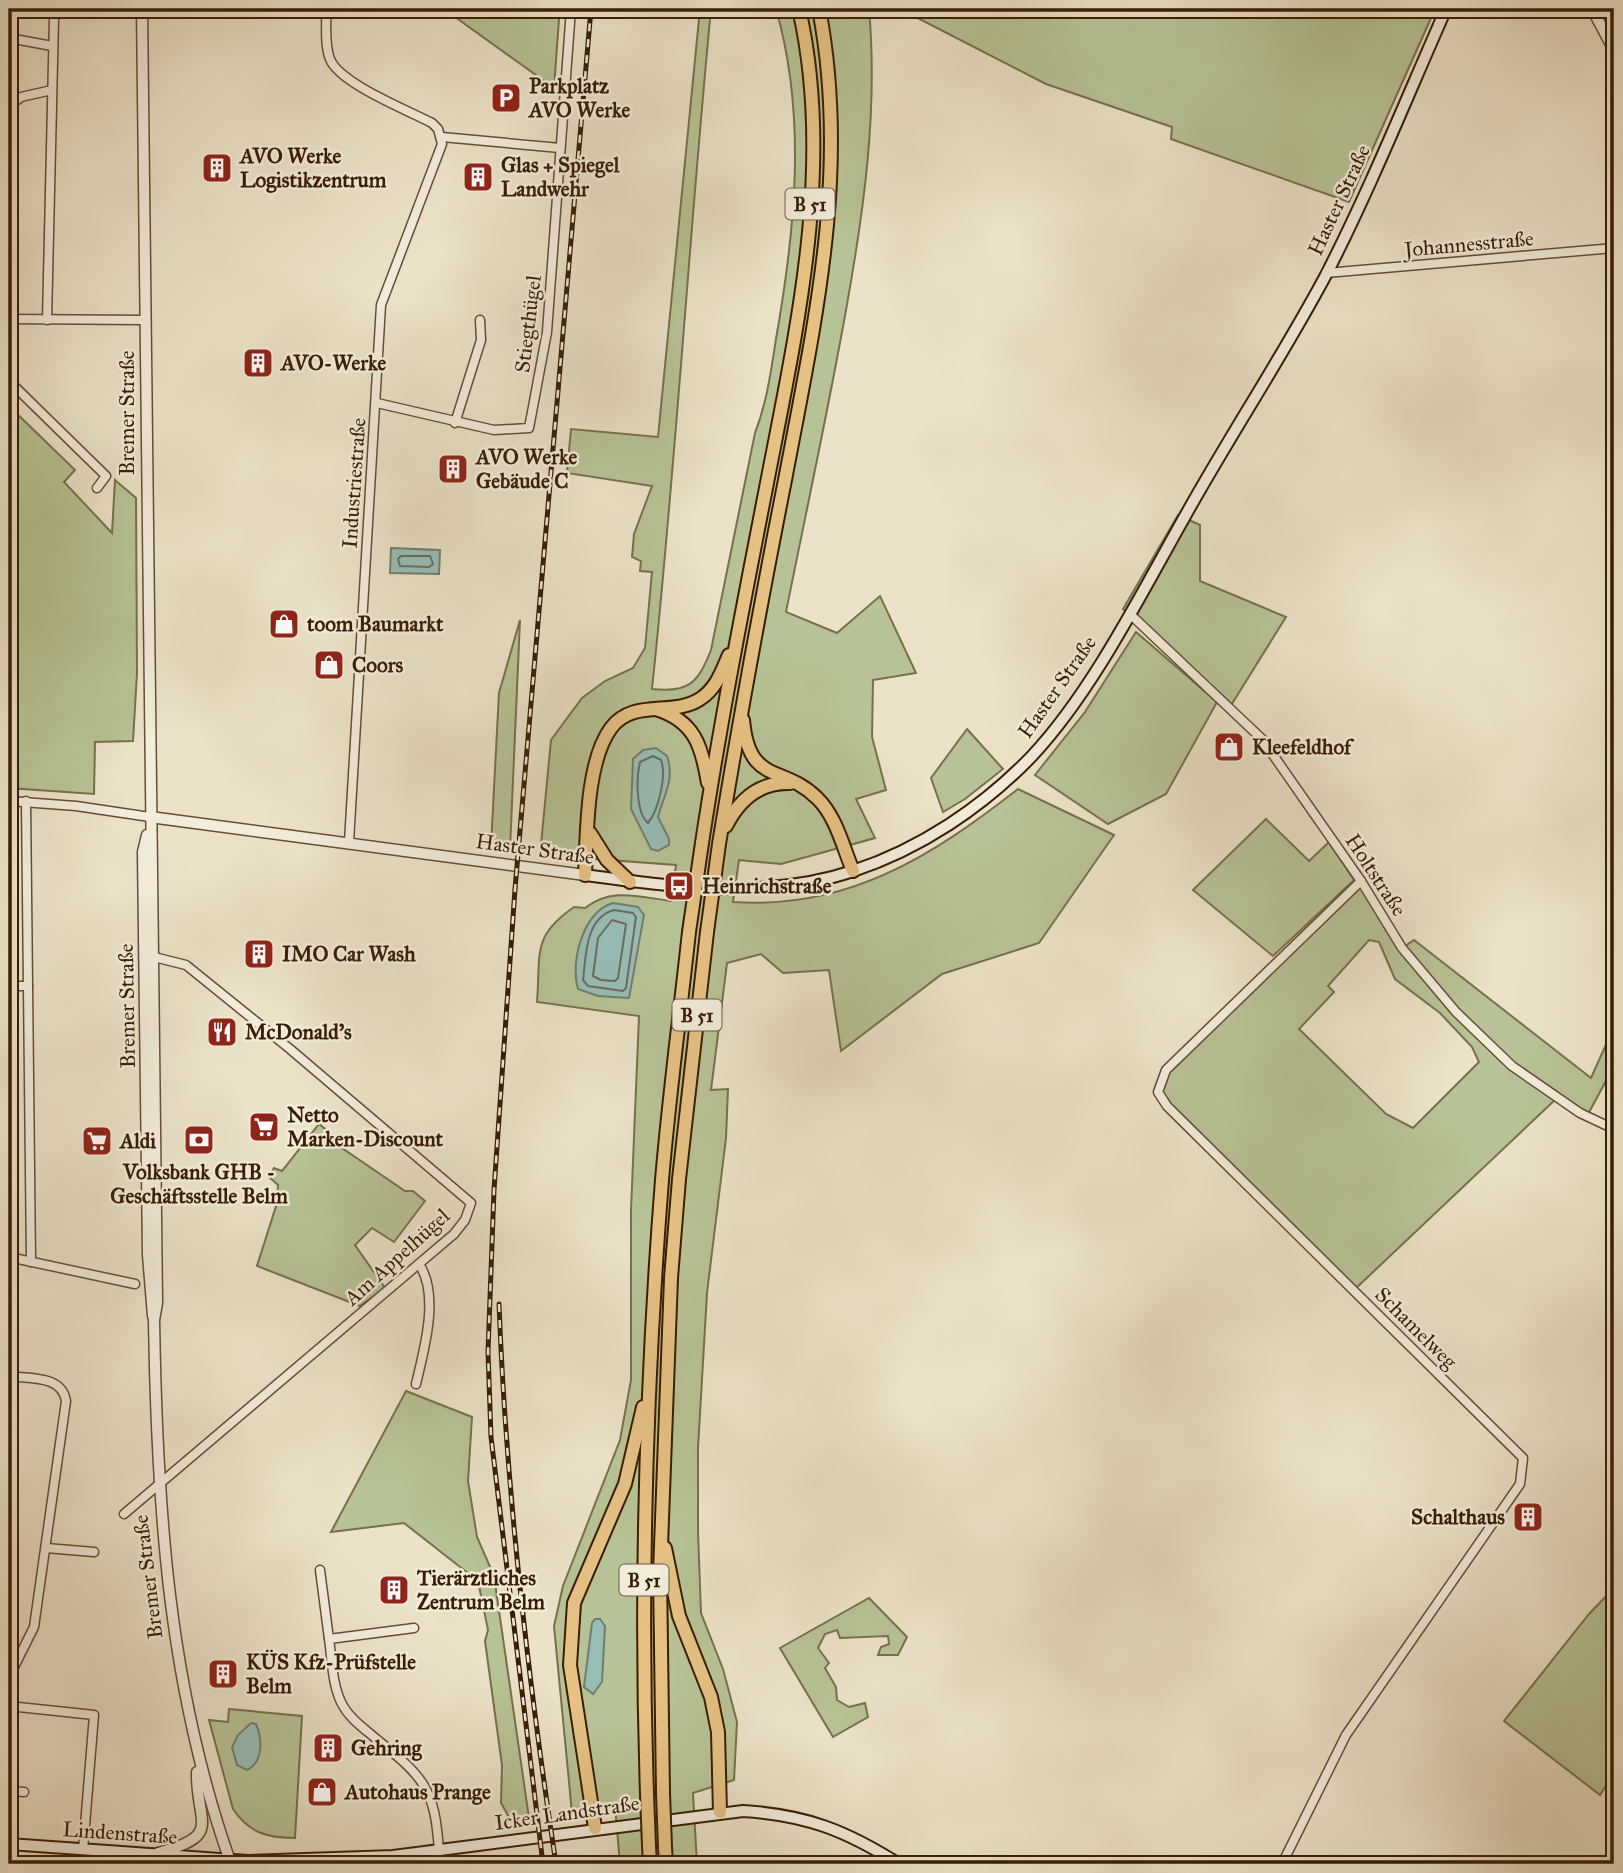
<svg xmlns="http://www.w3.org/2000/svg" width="1623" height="1873" font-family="'IM FELL Great Primer',serif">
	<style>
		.green { fill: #b7c396; stroke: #78704c; stroke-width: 2; fill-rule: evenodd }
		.water { fill: #98bdb7; stroke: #727d6f; stroke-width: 2 }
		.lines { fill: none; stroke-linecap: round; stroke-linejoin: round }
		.shore { stroke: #686d5d; stroke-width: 2 }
		.minor-casing { stroke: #664e34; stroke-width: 11 }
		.tertiary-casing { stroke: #664e34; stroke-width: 13 }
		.secondary-casing { stroke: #391d03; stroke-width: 14 }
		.trunk-casing { stroke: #391d03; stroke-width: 16 }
		.minor { stroke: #f2ecdb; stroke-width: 8 }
		.tertiary { stroke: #f2ecdb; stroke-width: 10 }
		.secondary { stroke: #f2ecdb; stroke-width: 10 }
		.trunk { stroke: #e6c184; stroke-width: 12 }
		.rail-casing { stroke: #391d03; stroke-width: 5 }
		.rail { stroke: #f2ecdb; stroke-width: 2.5; stroke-dasharray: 8; stroke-linecap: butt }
		.trunk-bridge-casing { stroke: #391d03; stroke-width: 16; stroke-linecap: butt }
		.trunk-bridge { stroke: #e6c184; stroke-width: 12 }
		.labels { text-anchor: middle; stroke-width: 5; stroke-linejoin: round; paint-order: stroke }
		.shield { fill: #f2ecdb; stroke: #705b44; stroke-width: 2 }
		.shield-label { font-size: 19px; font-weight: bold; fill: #391d03 }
		.poi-label { font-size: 21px; font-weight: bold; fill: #391d03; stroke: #f2ecdb; text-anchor: start }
		.street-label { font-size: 21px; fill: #391d03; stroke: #f2ecdb }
	</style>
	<rect width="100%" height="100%" fill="#ebe2c8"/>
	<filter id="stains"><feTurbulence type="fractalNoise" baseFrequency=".00286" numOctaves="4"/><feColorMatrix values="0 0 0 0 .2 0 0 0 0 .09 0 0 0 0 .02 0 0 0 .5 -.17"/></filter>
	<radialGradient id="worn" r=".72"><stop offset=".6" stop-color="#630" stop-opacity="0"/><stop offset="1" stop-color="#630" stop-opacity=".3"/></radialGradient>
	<g class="green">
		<path d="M 444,9 L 543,9 L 559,19 L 554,88 Z"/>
		<path d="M 700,9 L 711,9 C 689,236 676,463 652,689 C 689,693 698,683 711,650 L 755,433 C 767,402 771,371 776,339 C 795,231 807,116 776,9 L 869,9 C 878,110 864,210 846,310 C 828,411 806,512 786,612 L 837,633 L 880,596 L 916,673 L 873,680 L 872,737 L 886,790 L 856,799 L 875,838 L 781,864 L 739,860 L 733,902 C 848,910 932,856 1018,789 L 1114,835 L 1039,943 L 942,974 L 841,1051 L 829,970 L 783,973 L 761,954 L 727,963 L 711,1090 L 728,1089 L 726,1138 L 707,1293 L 698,1448 L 698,1532 L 701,1613 L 723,1669 L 737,1722 L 734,1780 L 693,1793 L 697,1864 L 620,1864 L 615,1806 L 572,1813 L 554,1626 L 563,1586 L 620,1440 L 631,1380 L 631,1210 L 639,1016 L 537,1002 C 541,953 531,937 574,907 L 585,908 C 612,887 638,897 671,901 L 676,865 L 540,855 L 551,740 L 582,698 L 605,681 L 633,668 L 645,648 L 652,572 L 640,571 L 641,561 L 632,557 L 634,534 L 652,486 L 567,473 L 571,429 L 658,437 Z"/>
		<path d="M 905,9 L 1435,9 L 1349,202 L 1171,139 L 1172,127 L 1046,84 L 904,11 Z"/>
		<path d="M 9,406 L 75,470 L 64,482 L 112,533 L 115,480 L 136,498 L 137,673 L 133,741 L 95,742 L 94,794 L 9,788 Z"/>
		<path d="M 1178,515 L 1200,525 L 1200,581 L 1286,617 L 1230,707 L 1123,609 Z"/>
		<path d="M 520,620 L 510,849 L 491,846 L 499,693 Z"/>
		<path d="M 1136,632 L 1217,702 L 1166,794 L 1108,824 L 1035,775 L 1085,712 Z"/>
		<path d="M 967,729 L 1003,769 L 965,799 L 943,812 L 931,778 Z"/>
		<path d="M 1266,819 L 1309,861 L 1329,842 L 1354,880 L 1273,956 L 1193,890 Z"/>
		<path d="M 1361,881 L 1402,948 L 1414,940 L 1591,1078 L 1614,1027 L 1614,1066 L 1587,1116 L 1557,1098 L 1354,1290 L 1158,1092 L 1166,1070 ZM 1369,940 L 1379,942 L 1395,979 L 1440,1013 L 1472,1047 L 1479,1062 L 1413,1128 L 1386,1114 L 1299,1029 L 1334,992 L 1328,986 Z"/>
		<path d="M 319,1124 L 345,1145 L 342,1148 L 405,1191 L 413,1191 L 425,1201 L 394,1242 L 372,1228 L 355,1245 L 385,1288 L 360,1306 L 257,1266 L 277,1203 L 278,1185 L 269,1177 L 274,1168 L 282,1171 Z"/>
		<path d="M 406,1391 L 472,1417 L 468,1481 L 477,1537 L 494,1576 L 530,1825 L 515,1828 L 501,1803 L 502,1765 L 485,1641 L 488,1630 L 478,1581 L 404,1523 L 331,1532 Z"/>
		<path d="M 1614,1588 L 1614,1773 L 1600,1795 L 1504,1721 L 1589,1614 Z"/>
		<path d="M 869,1598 L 907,1637 L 898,1655 L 878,1655 L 881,1647 L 889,1644 L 888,1636 L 840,1638 L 837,1630 L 825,1634 L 818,1648 L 829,1663 L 825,1668 L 836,1687 L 837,1700 L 849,1707 L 865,1703 L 868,1717 L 833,1737 L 780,1648 Z"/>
		<path d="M 229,1709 L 302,1716 L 295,1838 C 268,1838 249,1833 233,1809 L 209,1720 L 228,1722 Z"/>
	</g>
	<g class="water">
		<path d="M 391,548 L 440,550 L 439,574 L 390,573 Z"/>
		<path d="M 656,748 L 667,756 C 675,780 664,794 658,817 L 669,839 L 669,845 L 658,851 L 651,849 L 631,809 L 633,759 L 643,750 Z"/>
		<path d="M 613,903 L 638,907 L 644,915 L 629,998 L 598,996 L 578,989 C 570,961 583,912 613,903 Z"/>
		<path d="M 595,1619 L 600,1619 L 605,1626 L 602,1682 L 593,1694 L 584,1687 L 592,1623 Z"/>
		<path d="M 251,1723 L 256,1724 C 262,1738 264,1762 247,1770 L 237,1765 L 232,1747 L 238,1735 Z"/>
	</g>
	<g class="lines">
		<g class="shore">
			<path d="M 401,556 L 430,556 L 433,564 L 429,567 L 400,566 L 398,559 Z"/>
			<path d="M 653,756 L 661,760 C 667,776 658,811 648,823 C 636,813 636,778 640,762 Z"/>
			<path d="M 614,910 L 633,913 L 636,917 L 626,988 L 623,991 L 588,986 L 583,980 C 586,956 585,918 614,910 Z"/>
			<path d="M 612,920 L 626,924 L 618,978 L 615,981 L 601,980 L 593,976 L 598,938 Z"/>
		</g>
		<g class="minor-casing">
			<g id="minor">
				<path d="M 326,9 C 327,24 324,44 330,59 C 339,83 407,110 432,123 L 438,129 L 442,144 L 381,305 L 349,842"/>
				<path d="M 9,38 L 52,46"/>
				<path d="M 9,106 L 21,97 L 52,90"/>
				<path d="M 442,137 L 560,148"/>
				<path d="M 1326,273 L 1614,248"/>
				<path d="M 9,319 L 145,320"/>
				<path d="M 47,320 L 54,19"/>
				<path d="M 9,381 L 106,476 L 97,488"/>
				<path d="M 377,403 L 494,430 L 529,428 L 547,332 L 571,9"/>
				<path d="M 455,423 L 481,340 L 480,320"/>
				<path d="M 1130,614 L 1262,739 L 1361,881 L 1402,948 L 1456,1012 L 1512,1066 L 1580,1113 L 1614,1129"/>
				<path d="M 9,801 L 76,806 L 150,817"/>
				<path d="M 26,801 L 31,1262"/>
				<path d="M 9,986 L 28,986"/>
				<path d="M 9,1257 L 135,1284"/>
				<path d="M 9,1376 C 30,1379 62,1375 66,1401 L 34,1627 L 9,1677"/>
				<path d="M 416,1384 C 424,1350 440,1295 419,1264"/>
				<path d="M 124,1514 L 454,1234 L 465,1220 L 471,1203 L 290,1049 L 186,965 L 154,957"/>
				<path d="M 46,1548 L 94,1552"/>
				<path d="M 320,1570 L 329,1639"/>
				<path d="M 414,1628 L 329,1639 C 332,1659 332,1683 341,1702 C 348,1717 362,1727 374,1737 C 423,1777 435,1786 439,1852"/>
				<path d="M 9,1706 L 94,1715 L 83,1850"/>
				<path d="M 9,1791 L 24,1792"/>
				<path d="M 1282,1864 L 1346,1735 L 1520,1484 L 1523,1458 L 1167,1106 L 1158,1092 L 1166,1070 L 1361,881"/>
			</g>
		</g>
		<g class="tertiary-casing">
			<g id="tertiary">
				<path d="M 142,9 C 146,440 153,871 157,1303 L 154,1320 C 157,1507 168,1686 231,1864"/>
				<path d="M 1592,9 L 1614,50"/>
				<path d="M 150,817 L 585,875"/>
				<path d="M 147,835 L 143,852 L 148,1255 L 153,1316"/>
				<path d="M 158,1853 C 224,1835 196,1824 197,1772"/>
			</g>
		</g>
		<g class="secondary-casing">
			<g id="secondary">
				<path d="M 585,875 C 673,887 767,900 853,871 C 920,849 983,807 1032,756 C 1092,692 1141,594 1184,518 C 1230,435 1283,356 1327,273 C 1371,187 1407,97 1446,9"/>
				<path d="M 9,1844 L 248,1861 L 393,1856 L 743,1811 C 806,1815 845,1830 899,1864"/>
			</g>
		</g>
		<g class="trunk-casing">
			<g id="trunk">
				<path d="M 656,709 C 695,721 702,747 708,783"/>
				<path d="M 743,720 C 749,786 783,764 817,798 C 836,816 843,847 853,871"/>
				<path d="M 726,826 C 739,800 759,782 790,783"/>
				<path d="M 590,833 L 607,860 L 630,882"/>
				<path d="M 702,843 C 720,724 743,606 766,488 C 796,332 835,166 799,9"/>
				<path d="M 719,844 C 739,722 761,601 785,480 C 815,321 850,170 819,9"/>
				<path d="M 585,875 C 587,834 586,762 611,728 C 633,698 673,717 700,699 C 716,689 722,671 729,655"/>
				<path d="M 665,1548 L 679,1616 L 711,1697 L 718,1732 L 720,1812"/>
				<path d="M 663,1793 L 660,1573 L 671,1278 L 679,1179 L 707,932"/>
				<path d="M 647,1794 C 640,1589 646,1384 662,1180 C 669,1097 680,1015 689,932"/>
				<path d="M 595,1828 L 570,1665 L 574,1603 L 625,1484 L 643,1407"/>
				<path d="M 649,1846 L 650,1864"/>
				<path d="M 665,1847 L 666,1864"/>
			</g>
		</g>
		<use href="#minor" class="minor"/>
		<use href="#tertiary" class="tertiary"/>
		<use href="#secondary" class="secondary"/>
		<use href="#trunk" class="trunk"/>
		<g class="rail-casing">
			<g id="rail">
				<path d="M 499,1304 C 506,1491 528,1679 556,1864"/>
				<path d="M 543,1864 L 491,1437 L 488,1352 L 494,1190 L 515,889 L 591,9"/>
			</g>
		</g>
		<use href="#rail" class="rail"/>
		<g class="trunk-bridge-casing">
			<g id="trunk-bridge">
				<path d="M 689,932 L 702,843"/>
				<path d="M 707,932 L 719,844"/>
				<path d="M 663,1793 L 665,1847"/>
				<path d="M 647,1794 L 649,1846"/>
			</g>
		</g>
		<use href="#trunk-bridge" class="trunk-bridge"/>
	</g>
	<defs>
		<g id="parking-square" transform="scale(1.575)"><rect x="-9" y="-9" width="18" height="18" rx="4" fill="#8f2418" stroke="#f2ecdb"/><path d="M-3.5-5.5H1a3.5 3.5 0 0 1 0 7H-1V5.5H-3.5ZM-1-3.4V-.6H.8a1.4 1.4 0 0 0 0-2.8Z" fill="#fff"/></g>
		<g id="building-square" transform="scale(1.575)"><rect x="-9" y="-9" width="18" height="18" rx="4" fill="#8f2418" stroke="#f2ecdb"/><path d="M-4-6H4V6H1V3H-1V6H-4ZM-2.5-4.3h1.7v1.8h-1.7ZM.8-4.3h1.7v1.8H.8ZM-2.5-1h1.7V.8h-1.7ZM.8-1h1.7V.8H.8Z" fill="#fff"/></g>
		<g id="shop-square" transform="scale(1.575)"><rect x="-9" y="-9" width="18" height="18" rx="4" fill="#8f2418" stroke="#f2ecdb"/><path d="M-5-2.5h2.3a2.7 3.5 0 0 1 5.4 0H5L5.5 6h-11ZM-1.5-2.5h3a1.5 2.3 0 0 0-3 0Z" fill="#fff"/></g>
		<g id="bus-square" transform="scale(1.575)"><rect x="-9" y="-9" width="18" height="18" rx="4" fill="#8f2418" stroke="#f2ecdb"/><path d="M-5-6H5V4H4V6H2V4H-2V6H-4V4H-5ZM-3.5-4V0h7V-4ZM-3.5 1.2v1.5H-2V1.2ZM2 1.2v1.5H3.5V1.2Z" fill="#fff"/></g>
		<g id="restaurant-square" transform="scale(1.575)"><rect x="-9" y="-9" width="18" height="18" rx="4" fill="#8f2418" stroke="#f2ecdb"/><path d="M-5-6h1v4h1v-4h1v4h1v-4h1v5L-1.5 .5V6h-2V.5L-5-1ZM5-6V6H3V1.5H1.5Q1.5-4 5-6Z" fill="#fff"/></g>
		<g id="supermarket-square" transform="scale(1.575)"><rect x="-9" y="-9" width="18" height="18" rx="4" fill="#8f2418" stroke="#f2ecdb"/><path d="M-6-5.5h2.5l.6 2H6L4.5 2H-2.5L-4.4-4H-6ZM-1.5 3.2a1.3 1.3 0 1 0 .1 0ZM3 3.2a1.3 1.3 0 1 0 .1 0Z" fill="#fff"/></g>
		<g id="bank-square" transform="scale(1.575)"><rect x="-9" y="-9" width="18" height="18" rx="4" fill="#8f2418" stroke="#f2ecdb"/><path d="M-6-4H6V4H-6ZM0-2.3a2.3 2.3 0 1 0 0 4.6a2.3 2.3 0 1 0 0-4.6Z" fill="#fff"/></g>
	</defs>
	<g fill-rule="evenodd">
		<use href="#parking-square" x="506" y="98"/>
		<use href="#building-square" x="217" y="168"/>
		<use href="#building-square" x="478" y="177"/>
		<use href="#building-square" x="258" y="363"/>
		<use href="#building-square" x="453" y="469"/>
		<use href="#shop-square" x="284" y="624"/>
		<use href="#shop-square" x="329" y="665"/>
		<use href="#shop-square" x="1229" y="747"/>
		<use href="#bus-square" x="679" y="886"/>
		<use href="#building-square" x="259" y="954"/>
		<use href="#restaurant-square" x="222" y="1032"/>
		<use href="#supermarket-square" x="264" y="1127"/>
		<use href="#bank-square" x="199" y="1140"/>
		<use href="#supermarket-square" x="97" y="1141"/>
		<use href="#building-square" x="1528" y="1517"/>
		<use href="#building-square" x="394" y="1590"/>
		<use href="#building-square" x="223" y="1674"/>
		<use href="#building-square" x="328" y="1748"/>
		<use href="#shop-square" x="322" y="1792"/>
	</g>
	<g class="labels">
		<g class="shield">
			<rect x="785.5" y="188.5" width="49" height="31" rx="5"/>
			<rect x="672.5" y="999.5" width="49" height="31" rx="5"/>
			<rect x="619.5" y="1564.5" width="49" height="31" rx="5"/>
		</g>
		<g class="shield-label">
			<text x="810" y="211">B 51</text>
			<text x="697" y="1022">B 51</text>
			<text x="644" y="1587">B 51</text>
		</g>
		<g class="poi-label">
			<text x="529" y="93">Parkplatz<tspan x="529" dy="24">AVO Werke</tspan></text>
			<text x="240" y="163">AVO Werke<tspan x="240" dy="24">Logistikzentrum</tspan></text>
			<text x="501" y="172">Glas + Spiegel<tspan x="501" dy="24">Landwehr</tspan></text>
			<text x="281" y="370">AVO-Werke</text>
			<text x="476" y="464">AVO Werke<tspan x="476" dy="24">Gebäude C</tspan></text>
			<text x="307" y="631">toom Baumarkt</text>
			<text x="352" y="672">Coors</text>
			<text x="1252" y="754">Kleefeldhof</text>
			<text x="702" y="893">Heinrichstraße</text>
			<text x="282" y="961">IMO Car Wash</text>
			<text x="245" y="1039">McDonald's</text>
			<text x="287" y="1122">Netto<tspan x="287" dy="24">Marken-Discount</tspan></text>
			<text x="120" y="1148">Aldi</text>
			<text x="199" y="1179" text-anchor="middle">Volksbank GHB -<tspan x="199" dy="24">Geschäftsstelle Belm</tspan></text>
			<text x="1505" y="1524" text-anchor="end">Schalthaus</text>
			<text x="417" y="1585">Tierärztliches<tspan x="417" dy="24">Zentrum Belm</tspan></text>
			<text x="246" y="1669">KÜS Kfz-Prüfstelle<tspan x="246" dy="24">Belm</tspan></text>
			<text x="351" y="1755">Gehring</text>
			<text x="345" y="1799">Autohaus Prange</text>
		</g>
		<g class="street-label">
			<text transform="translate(1339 200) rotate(-65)" y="7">Haster Straße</text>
			<text transform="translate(1469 244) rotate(-5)" y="7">Johannesstraße</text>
			<text transform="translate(528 324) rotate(-83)" y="7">Stiegthügel</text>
			<text transform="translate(127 413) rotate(-90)" y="7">Bremer Straße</text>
			<text transform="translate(354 483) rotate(-86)" y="7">Industriestraße</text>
			<text transform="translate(1057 687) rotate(-55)" y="7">Haster Straße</text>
			<text transform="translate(535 849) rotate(8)" y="7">Haster Straße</text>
			<text transform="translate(1376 875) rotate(57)" y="7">Holtstraße</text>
			<text transform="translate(127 1006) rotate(-91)" y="7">Bremer Straße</text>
			<text transform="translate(397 1257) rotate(-42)" y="7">Am Appelhügel</text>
			<text transform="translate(1416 1328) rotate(45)" y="7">Schamelweg</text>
			<text transform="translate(148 1577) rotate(-97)" y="7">Bremer Straße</text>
			<text transform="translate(567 1813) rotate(-8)" y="7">Icker Landstraße</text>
			<text transform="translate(120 1833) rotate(4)" y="7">Lindenstraße</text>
		</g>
	</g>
	<rect width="1623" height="1873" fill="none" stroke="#ebe2c8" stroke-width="35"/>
	<rect x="10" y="10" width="1602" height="1852" fill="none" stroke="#391d03" stroke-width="3.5"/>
	<rect x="18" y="18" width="1588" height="1838" fill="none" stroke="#391d03" stroke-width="2"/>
	<rect width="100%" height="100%" filter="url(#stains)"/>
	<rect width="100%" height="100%" fill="url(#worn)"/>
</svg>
